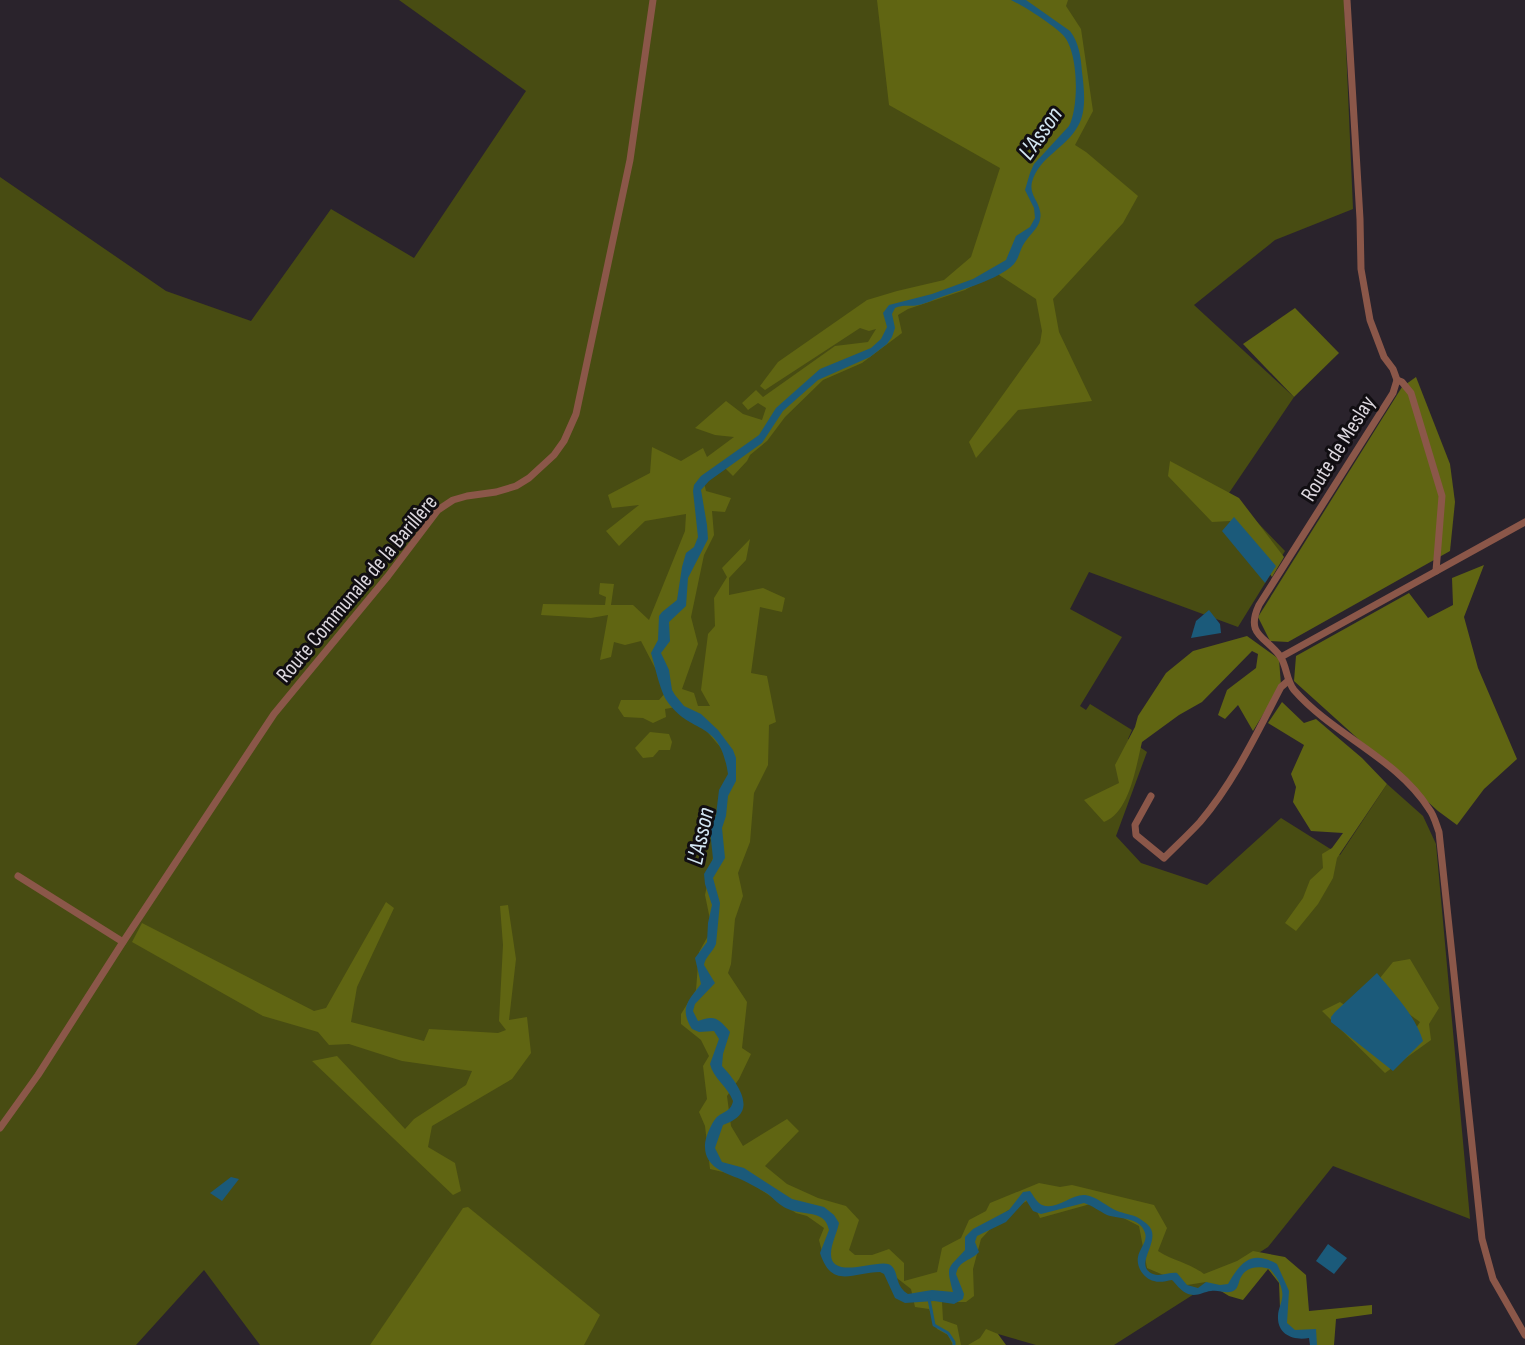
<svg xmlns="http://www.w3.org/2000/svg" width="1525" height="1345" font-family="'Sofia Sans Condensed',sans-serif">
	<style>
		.green { fill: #484c12 }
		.forest { fill: #606512 }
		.water { fill: #1b5a7a }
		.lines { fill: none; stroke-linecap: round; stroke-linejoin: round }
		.stream { stroke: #1b5a7a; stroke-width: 3 }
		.minor { stroke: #8b5749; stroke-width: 7 }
		.labels { text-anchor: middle; stroke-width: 6; stroke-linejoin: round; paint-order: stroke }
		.street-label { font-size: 22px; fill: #dcd7de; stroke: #110e12 }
		.water-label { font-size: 24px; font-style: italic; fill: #d3e6f2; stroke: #110e12 }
	</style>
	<rect width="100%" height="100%" fill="#2a232c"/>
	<path class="green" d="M 399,0 L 1344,0 L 1353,209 L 1275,240 L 1194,305 L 1294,397 L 1229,493 L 1285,551 L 1238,627 L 1089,572 L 1070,609 L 1122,637 L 1080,706 L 1086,710 L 1090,704 L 1132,730 L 1128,739 L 1147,752 L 1116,836 L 1141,863 L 1207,885 L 1281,818 L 1340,855 L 1387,784 L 1423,816 L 1436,844 L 1470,1219 L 1333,1166 L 1268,1247 L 1114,1345 L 1036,1345 L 998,1334 L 992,1345 L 260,1345 L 204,1270 L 136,1345 L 0,1345 L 0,177 L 166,291 L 251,321 L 331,209 L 414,258 L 526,91 Z"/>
	<g class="forest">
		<path d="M 877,0 L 1068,0 L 1066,6 L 1081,29 L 1093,111 L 1075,145 L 1086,152 L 1138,196 L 1123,223 L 1053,299 L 1059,332 L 1092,401 L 1018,410 L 976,458 L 969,442 L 1040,343 L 1042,331 L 1036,299 L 996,273 L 965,290 L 908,309 L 898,315 L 902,333 L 862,363 L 823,380 L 785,417 L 767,441 L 750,455 L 747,461 L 733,476 L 725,468 L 704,483 L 706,491 L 731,498 L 725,512 L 712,511 L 714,535 L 704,555 L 691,617 L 698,644 L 682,689 L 694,693 L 698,706 L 710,706 L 701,690 L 708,634 L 715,626 L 714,598 L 727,577 L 722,568 L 750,539 L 746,560 L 729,578 L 729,595 L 763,588 L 785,598 L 782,612 L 760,607 L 751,673 L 767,676 L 776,722 L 769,725 L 768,765 L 754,793 L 750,842 L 738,873 L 743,896 L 735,919 L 731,964 L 728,973 L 747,1002 L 742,1048 L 751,1054 L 739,1079 L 727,1096 L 731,1126 L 743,1146 L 787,1119 L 799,1131 L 765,1166 L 787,1184 L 818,1198 L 846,1206 L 859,1220 L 849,1250 L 855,1255 L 872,1255 L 889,1249 L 904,1263 L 904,1281 L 937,1272 L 942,1248 L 961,1238 L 969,1220 L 986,1211 L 990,1203 L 1039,1183 L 1060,1187 L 1072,1185 L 1154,1205 L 1167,1228 L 1158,1251 C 1175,1262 1188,1262 1204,1274 L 1237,1261 L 1253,1251 L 1285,1257 L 1306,1275 L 1309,1311 L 1372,1305 L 1372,1314 L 1336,1319 L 1334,1345 L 1315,1345 L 1312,1339 L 1290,1332 L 1280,1308 L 1279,1283 L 1268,1269 L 1243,1300 L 1229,1296 L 1206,1282 L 1187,1285 L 1147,1268 L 1139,1226 L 1094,1203 L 1040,1218 L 1031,1199 L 1007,1211 L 981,1239 L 973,1269 L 974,1296 L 966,1302 L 942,1302 L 943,1320 L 957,1325 L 961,1345 L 953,1345 L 948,1335 L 937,1329 L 929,1309 L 915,1307 L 911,1289 L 888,1271 L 846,1271 L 824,1259 L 819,1240 L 824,1228 L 807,1216 L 796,1213 L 740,1176 L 710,1169 L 705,1126 L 699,1112 L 707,1099 L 703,1066 L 709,1056 L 701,1040 L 681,1024 L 681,1014 L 696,990 L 699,952 L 712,929 L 705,895 L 733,762 L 704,728 L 676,707 L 665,709 L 666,717 L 653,723 L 643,718 L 624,717 L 618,708 L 621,700 L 659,700 L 667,691 L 641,641 L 625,645 L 614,642 L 611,657 L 600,660 L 608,615 L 591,618 L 541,615 L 543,604 L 605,605 L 606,597 L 599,594 L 600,583 L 614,584 L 611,605 L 633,605 L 649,620 L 685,531 L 686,514 L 645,521 L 619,546 L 606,531 L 639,505 L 612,508 L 608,495 L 650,473 L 652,447 L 681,461 L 703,448 L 707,457 L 734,437 L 715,435 L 695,428 L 726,401 L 743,414 L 762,420 L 766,408 L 758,403 L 748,410 L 742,403 L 756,390 L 763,397 L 835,346 L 868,342 L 876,329 L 869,331 L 860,328 L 765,390 L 760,386 L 778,362 L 867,300 L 897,291 L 944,280 L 971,257 L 1000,168 L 889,105 Z"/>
		<path d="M 1295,308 L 1339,353 L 1294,397 L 1243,344 Z"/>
		<path d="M 1416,377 L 1450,464 L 1455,502 L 1450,551 L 1288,642 L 1270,641 L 1258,617 L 1402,387 Z"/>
		<path d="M 1170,461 L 1239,498 L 1284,557 L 1272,577 L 1230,521 L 1212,522 L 1168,476 Z"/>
		<path d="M 1484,565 L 1464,617 L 1478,668 L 1517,759 L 1484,789 L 1457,825 L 1438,811 L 1294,681 L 1296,656 L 1409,593 L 1428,618 L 1453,605 L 1452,578 Z"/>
		<path d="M 1247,636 L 1279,659 L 1281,685 L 1253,731 L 1238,705 L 1225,719 L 1218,715 L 1227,690 L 1256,668 L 1258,654 L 1252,651 L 1202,702 L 1179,715 L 1142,742 C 1136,766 1130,812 1104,822 L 1084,800 L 1119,783 L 1115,765 L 1135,727 L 1138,716 L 1166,673 L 1193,651 Z"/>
		<path d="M 1282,702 L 1304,723 L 1316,719 L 1362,758 L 1387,784 L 1337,858 L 1333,878 L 1318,904 L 1296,931 L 1285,923 L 1303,898 L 1310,880 L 1323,868 L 1322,854 L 1332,848 L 1343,833 L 1311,831 L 1293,802 L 1296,787 L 1291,774 L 1304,745 L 1268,723 Z"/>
		<path d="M 650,732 L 669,734 L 672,742 L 670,750 L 659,750 L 653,757 L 643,758 L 635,748 Z"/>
		<path d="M 386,902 L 394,908 L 357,987 L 351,1022 L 424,1041 L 429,1029 L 498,1033 L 506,1030 L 499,1021 L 503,945 L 500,906 L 508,905 L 516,959 L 509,1020 L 527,1017 L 531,1053 L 512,1079 L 432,1126 L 428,1147 L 455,1163 L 461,1191 L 453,1195 L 312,1061 L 337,1056 L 405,1129 L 414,1119 L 466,1085 L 472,1071 L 402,1061 L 349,1044 L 329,1045 L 318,1032 L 263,1016 L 132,942 L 142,923 L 314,1011 L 326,1008 Z"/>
		<path d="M 1410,959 L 1439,1008 L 1429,1024 L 1431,1040 L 1385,1073 L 1322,1011 L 1340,1002 L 1405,1045 L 1420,1022 L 1398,1006 L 1380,978 L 1393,962 Z"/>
		<path d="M 468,1207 L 600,1315 L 584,1345 L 370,1345 L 463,1208 Z"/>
		<path d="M 986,1329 L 998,1334 L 1006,1345 L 968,1345 L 980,1338 Z"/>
	</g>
	<g class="water">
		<path d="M 1011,0 L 1026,0 L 1070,31 C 1079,43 1081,57 1082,72 C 1084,88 1087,111 1078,126 C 1066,148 1039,157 1032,182 C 1029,194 1038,200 1040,211 C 1043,225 1032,232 1025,242 C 1020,249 1019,258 1014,264 C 998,280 963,289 941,297 C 934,299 926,304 918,305 C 909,307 904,304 895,308 L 892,314 L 895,328 L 892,337 L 887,344 L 870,357 L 818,380 L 783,411 L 762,443 L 709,481 L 701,490 L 707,525 L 708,539 L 688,578 L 686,606 L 669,622 L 670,641 L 661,653 L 669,670 L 672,690 L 675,695 L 684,706 L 701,714 L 718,730 L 733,750 L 736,758 L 736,781 L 728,796 L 726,816 L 722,828 L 725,858 L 713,878 L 720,903 L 716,944 C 713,952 705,957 704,965 L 715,983 L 695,1004 L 693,1011 L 698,1021 C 715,1015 718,1018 730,1032 L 723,1054 L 722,1066 C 733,1078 756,1105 735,1119 C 731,1122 727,1123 723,1125 L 715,1148 L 722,1162 L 744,1168 L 792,1199 L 824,1207 L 834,1215 L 839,1223 C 837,1233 831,1244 831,1254 C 831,1280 875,1260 888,1264 C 900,1268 893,1285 908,1294 L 932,1290 L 953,1292 C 946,1265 947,1270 965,1250 L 965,1237 L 973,1229 L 1009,1210 L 1023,1192 L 1030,1191 C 1033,1195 1037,1203 1042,1205 C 1056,1211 1071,1194 1085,1195 C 1095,1196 1104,1204 1113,1209 C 1127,1216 1133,1212 1147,1224 C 1165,1239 1131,1265 1153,1274 C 1160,1277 1170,1272 1177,1273 L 1187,1285 L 1198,1288 L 1206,1282 L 1220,1285 L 1228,1284 C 1240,1263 1251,1249 1277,1264 L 1289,1291 L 1287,1323 L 1295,1330 L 1316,1329 L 1317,1345 L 1310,1345 L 1309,1338 C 1294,1341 1277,1335 1278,1316 C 1278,1308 1284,1300 1282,1291 C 1281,1283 1275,1275 1270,1269 C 1259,1266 1247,1266 1241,1277 C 1239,1280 1239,1285 1236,1289 C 1229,1296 1219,1289 1211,1291 C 1202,1292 1196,1298 1186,1293 C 1180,1290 1176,1284 1172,1280 C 1166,1281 1160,1283 1154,1281 C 1144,1279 1136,1267 1138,1257 C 1139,1249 1148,1241 1145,1233 C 1141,1217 1118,1219 1107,1215 C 1099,1211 1093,1206 1084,1203 L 1041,1214 L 1033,1211 L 1026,1200 L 1006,1222 L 977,1236 L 975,1242 L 979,1252 C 971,1261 959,1260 956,1274 L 964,1294 L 963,1299 L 954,1304 L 934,1301 L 905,1303 L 895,1298 L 884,1274 L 880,1272 C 853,1272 832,1290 820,1253 L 829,1230 C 825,1209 803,1216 788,1209 C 780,1206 774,1199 768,1194 C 759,1189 749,1183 740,1179 C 725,1173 705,1167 705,1147 C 704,1140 711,1124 716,1118 C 723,1111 731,1112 733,1101 C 728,1087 713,1078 710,1064 L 719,1039 L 714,1031 L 699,1032 L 692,1029 C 679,1008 688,1001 701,984 L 695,958 L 707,942 L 708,923 L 712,905 L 705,884 L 704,874 L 713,859 L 710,830 L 716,815 L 719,790 L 728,774 C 720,718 691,736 667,701 C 660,691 655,666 651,653 L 658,640 L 659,616 L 662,612 L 677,600 L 682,567 L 686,553 L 694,547 L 698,537 L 693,491 L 694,485 L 701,476 L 759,435 L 776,408 L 820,369 L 871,348 L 881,339 L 887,327 L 883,313 L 889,305 L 932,294 L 973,279 L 1006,260 L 1016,236 L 1030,227 L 1035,218 L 1034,208 L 1025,190 L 1030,173 L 1034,164 L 1069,126 C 1079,107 1079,52 1063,35 C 1052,24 1025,7 1011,0 Z"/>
		<path d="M 1234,517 L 1276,566 L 1265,583 L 1222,531 Z"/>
		<path d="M 1209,610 L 1220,624 L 1221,633 L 1191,638 L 1196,621 Z"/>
		<path d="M 1377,973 C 1394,994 1415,1015 1423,1041 L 1393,1071 L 1331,1022 L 1331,1017 L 1335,1012 Z"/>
		<path d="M 231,1177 L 239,1179 L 222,1201 L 210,1193 Z"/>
		<path d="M 1328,1244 L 1347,1258 L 1334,1274 L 1316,1261 Z"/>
	</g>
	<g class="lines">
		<path class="stream" d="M 929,1299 L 934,1325 L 948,1333 L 954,1342 L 954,1345"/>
		<g class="minor">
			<path d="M 1347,0 L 1360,219 L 1361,269 L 1370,320 L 1384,357 L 1393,369 L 1397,380 L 1393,393 L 1259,605 C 1245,635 1265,636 1280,656 C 1287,666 1286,680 1294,690 C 1333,735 1397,758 1429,809 C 1434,815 1436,824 1439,832 L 1482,1239 L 1493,1279 L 1525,1335"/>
			<path d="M 1397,380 L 1402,382 L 1411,393 L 1442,496 L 1436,571"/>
			<path d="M 1281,657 L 1525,522"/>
			<path d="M 1151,796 L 1135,825 L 1136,835 L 1164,858 C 1176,846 1189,834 1200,822 C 1234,782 1257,733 1281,687 L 1288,681"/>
			<path d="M 18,876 L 123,942"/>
			<path d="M 0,1128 L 38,1075 L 123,942 L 274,714 L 388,576 L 438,510 L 453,500 L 467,496 L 496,492 L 516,486 L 529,478 L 554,455 L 564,441 L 576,414 L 630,160 L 653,0"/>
		</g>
	</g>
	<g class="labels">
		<g class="street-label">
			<text transform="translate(1337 448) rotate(-58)" y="8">Route de Meslay</text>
			<text transform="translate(356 588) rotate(-50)" y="8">Route Communale de la Barillère</text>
		</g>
		<g class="water-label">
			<text transform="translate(1040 133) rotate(-55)" y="8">L'Asson</text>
			<text transform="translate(700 836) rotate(-78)" y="8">L'Asson</text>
		</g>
	</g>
</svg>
